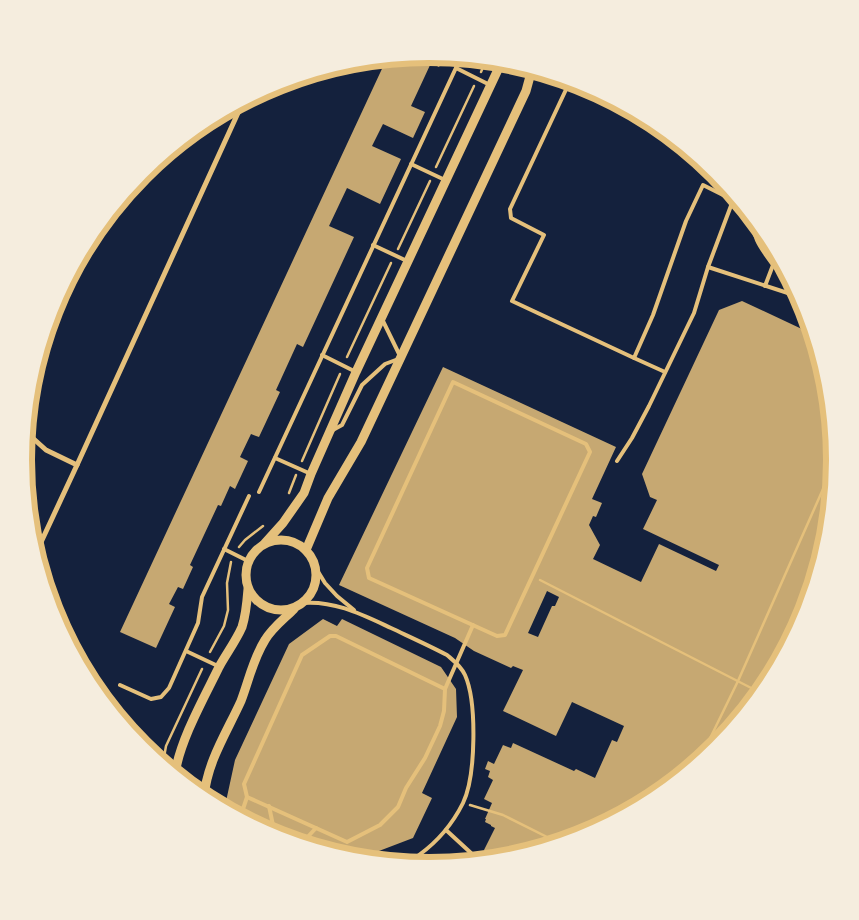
<svg xmlns="http://www.w3.org/2000/svg" width="859" height="920" font-family="'Noto Sans',sans-serif">
	<style>
		.building { fill: #c6a872; fill-rule: evenodd }
		.lines { fill: none; stroke-linecap: round; stroke-linejoin: round }
		.path { stroke: #e5c07b; stroke-width: 2.5 }
		.service { stroke: #e5c07b; stroke-width: 4 }
		.minor { stroke: #e5c07b; stroke-width: 5 }
		.tertiary { stroke: #e5c07b; stroke-width: 9 }
		.rim { fill: none; stroke: #e5c07b; stroke-width: 6 }
	</style>
	<rect width="100%" height="100%" fill="#14213d"/>
	<g class="building">
		<path d="M 430,54 L 445,56 L 439,67 L 431,63 L 411,106 L 425,112 L 413,138 L 383,124 L 372,146 L 401,159 L 380,204 L 347,188 L 329,226 L 354,237 L 303,347 L 297,344 L 276,390 L 280,392 L 259,437 L 251,434 L 240,457 L 248,461 L 235,489 L 230,486 L 221,506 L 218,505 L 190,565 L 193,567 L 183,589 L 178,587 L 169,604 L 175,607 L 156,648 L 120,632 L 387,58 Z"/>
		<path d="M 742,301 L 804,330 L 807,323 L 810,322 L 828,381 L 835,460 L 827,539 L 804,616 L 767,686 L 716,747 L 655,798 L 585,835 L 508,858 L 496,859 L 498,856 L 484,850 L 495,828 L 491,826 L 491,825 L 485,822 L 486,819 L 485,819 L 492,803 L 484,799 L 493,780 L 488,777 L 490,771 L 485,769 L 488,761 L 494,764 L 503,745 L 511,748 L 513,743 L 574,771 L 576,769 L 595,778 L 612,740 L 617,742 L 624,726 L 572,702 L 556,736 L 503,711 L 523,670 L 513,666 L 511,668 L 474,651 L 455,638 L 339,585 L 443,367 L 616,447 L 592,499 L 602,503 L 596,517 L 593,516 L 589,525 L 600,545 L 593,559 L 641,582 L 659,544 L 716,571 L 719,565 L 643,529 L 657,500 L 650,497 L 642,474 L 719,310 ZM 547,591 L 559,597 L 555,606 L 552,606 L 538,637 L 528,633 Z"/>
		<path d="M 323,619 L 337,626 L 342,619 L 441,667 L 456,689 L 457,717 L 422,793 L 432,798 L 413,838 L 358,859 L 350,858 L 274,835 L 225,809 L 225,806 L 235,760 L 289,644 Z"/>
	</g>
	<g class="lines">
		<g class="path">
			<path d="M 481,72 L 486,60"/>
			<path d="M 436,167 L 474,86"/>
			<path d="M 398,249 L 430,181"/>
			<path d="M 347,357 L 391,263"/>
			<path d="M 302,461 L 340,374"/>
			<path d="M 289,493 L 296,475"/>
			<path d="M 239,547 L 245,540 L 263,526"/>
			<path d="M 540,580 L 761,693"/>
			<path d="M 210,652 L 224,626 L 228,610 L 227,583 L 231,562"/>
			<path d="M 699,761 L 738,681 L 835,462"/>
			<path d="M 163,763 L 166,746 L 202,669"/>
			<path d="M 470,805 L 503,815 L 559,843"/>
		</g>
		<g class="service">
			<path d="M 456,68 L 490,85"/>
			<path d="M 570,81 L 510,209 L 511,218 L 544,235 L 512,301 L 634,358 L 653,315 L 686,221 L 703,185 L 733,200"/>
			<path d="M 411,164 L 445,180"/>
			<path d="M 756,221 C 749,236 765,253 773,265 L 765,286"/>
			<path d="M 373,245 L 407,261"/>
			<path d="M 708,267 L 800,297"/>
			<path d="M 322,355 L 356,372"/>
			<path d="M 634,358 L 665,372"/>
			<path d="M 453,382 L 586,444 L 590,452 L 505,635 L 497,636 L 369,578 L 367,568 Z"/>
			<path d="M 331,431 L 342,425 L 362,385 L 385,364 L 401,358 L 382,319"/>
			<path d="M 275,458 L 311,474"/>
			<path d="M 617,461 L 632,438 L 649,406 L 694,313 L 708,267 L 735,195"/>
			<path d="M 259,492 L 461,57"/>
			<path d="M 224,549 L 248,561"/>
			<path d="M 314,565 L 325,583 L 337,596 L 354,610"/>
			<path d="M 302,603 C 334,600 363,615 391,628 C 410,637 428,645 447,655 C 454,661 461,666 465,675 C 477,702 476,776 463,803 C 453,823 437,842 419,855 C 414,859 407,861 401,863"/>
			<path d="M 330,636 L 336,636 L 445,689 L 444,711 L 440,726 L 425,758 L 406,788 L 398,807 L 380,825 L 347,842 L 247,797 L 244,784 L 302,655 Z"/>
			<path d="M 186,651 L 220,667"/>
			<path d="M 120,685 L 151,699 L 161,697 L 169,688 L 198,623 L 202,597 L 249,496"/>
			<path d="M 445,689 L 473,625"/>
			<path d="M 269,806 L 275,835"/>
			<path d="M 245,819 L 243,809 L 247,797"/>
			<path d="M 446,830 L 471,853 L 475,861"/>
			<path d="M 302,843 L 316,828"/>
		</g>
		<g class="minor">
			<path d="M 26,432 L 46,450 L 77,465"/>
			<path d="M 36,553 L 77,465 L 243,102"/>
		</g>
		<g class="tertiary">
			<circle cx="281" cy="575" r="35"/>
			<path d="M 265,543 L 283,523 L 304,493 L 311,474 L 356,372 L 502,61"/>
			<path d="M 306,550 L 328,498 L 361,442 L 526,91 L 532,69"/>
			<path d="M 175,774 C 180,740 204,698 219,667 C 226,654 236,641 242,627 C 246,615 247,602 248,589"/>
			<path d="M 204,797 C 207,762 227,732 241,701 C 249,680 253,659 265,640 C 272,628 284,619 294,609"/>
		</g>
	</g>
	<path d="M0 0H859V920H0ZM32 460a397 397 0 1 1 794 0a397 397 0 1 1-794 0Z" fill="#f5edde" fill-rule="evenodd"/>
	<path class="rim" d="M32 460a397 397 0 1 1 794 0a397 397 0 1 1-794 0Z"/>
</svg>
